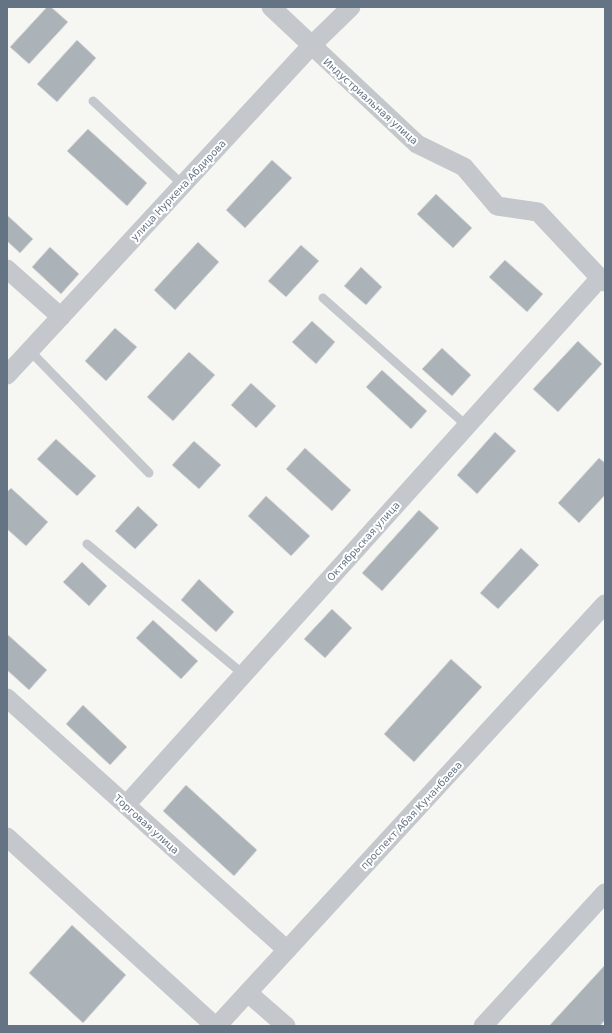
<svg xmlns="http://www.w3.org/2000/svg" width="612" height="1033" font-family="'DejaVu Sans',sans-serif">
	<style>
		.building { fill: #abb2b8; stroke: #d8d8d6 }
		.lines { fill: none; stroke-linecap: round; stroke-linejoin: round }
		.service { stroke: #c4c7cb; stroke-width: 9 }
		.minor { stroke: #c4c7cb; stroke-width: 19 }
		.labels { text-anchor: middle; stroke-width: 4; stroke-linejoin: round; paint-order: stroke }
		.street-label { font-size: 10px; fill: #657485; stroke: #fff }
	</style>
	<rect width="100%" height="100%" fill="#f6f6f3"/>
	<g class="building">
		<path d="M 47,7 L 51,7 L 68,22 L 29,64 L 10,47 Z"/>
		<path d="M 77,40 L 96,58 L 57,102 L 37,84 Z"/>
		<path d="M 88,129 L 147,183 L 127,206 L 67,151 Z"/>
		<path d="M 272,160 L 292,178 L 245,228 L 226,210 Z"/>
		<path d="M 436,194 L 472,228 L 453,248 L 417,214 Z"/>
		<path d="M 7,215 L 33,239 L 20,253 L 7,241 Z"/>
		<path d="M 198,242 L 219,262 L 175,310 L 154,290 Z"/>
		<path d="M 301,245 L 319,261 L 286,297 L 268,281 Z"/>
		<path d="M 50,247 L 79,274 L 61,294 L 32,267 Z"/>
		<path d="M 505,260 L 543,294 L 527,312 L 489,277 Z"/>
		<path d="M 361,267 L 382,287 L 366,305 L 344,286 Z"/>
		<path d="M 312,321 L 335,342 L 316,364 L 292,342 Z"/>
		<path d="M 115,328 L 137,347 L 106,381 L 85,361 Z"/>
		<path d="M 578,341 L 602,364 L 558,412 L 533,389 Z"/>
		<path d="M 442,348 L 471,375 L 452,396 L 422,369 Z"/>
		<path d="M 189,352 L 215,375 L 173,421 L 147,397 Z"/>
		<path d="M 382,370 L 427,411 L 411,429 L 366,387 Z"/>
		<path d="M 251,383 L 276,406 L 256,428 L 231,405 Z"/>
		<path d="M 495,432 L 516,451 L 477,494 L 457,475 Z"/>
		<path d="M 56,439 L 96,476 L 77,496 L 37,459 Z"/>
		<path d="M 194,441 L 221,465 L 199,489 L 172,465 Z"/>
		<path d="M 305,448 L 351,490 L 332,511 L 286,469 Z"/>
		<path d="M 599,458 L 605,463 L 605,495 L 579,523 L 558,503 Z"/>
		<path d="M 11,488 L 48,522 L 26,546 L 7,529 L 7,492 Z"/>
		<path d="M 266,496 L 310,536 L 291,556 L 248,516 Z"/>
		<path d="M 138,506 L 158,525 L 135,549 L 115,531 Z"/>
		<path d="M 419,510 L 439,528 L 382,591 L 362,573 Z"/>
		<path d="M 521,548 L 539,565 L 498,609 L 480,593 Z"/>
		<path d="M 82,562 L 107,586 L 89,606 L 63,582 Z"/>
		<path d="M 199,579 L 234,612 L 216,632 L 181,600 Z"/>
		<path d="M 332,609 L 352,628 L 325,658 L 304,639 Z"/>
		<path d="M 153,620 L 198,661 L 181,679 L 136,638 Z"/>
		<path d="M 7,634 L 47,670 L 29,690 L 7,670 Z"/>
		<path d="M 451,659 L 482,687 L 414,762 L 384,734 Z"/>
		<path d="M 83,705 L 127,747 L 110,765 L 66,724 Z"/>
		<path d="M 186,785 L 257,850 L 234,876 L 163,811 Z"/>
		<path d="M 72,925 L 126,975 L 83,1023 L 29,973 Z"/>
		<path d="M 605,965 L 605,1020 L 600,1026 L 549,1026 Z"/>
	</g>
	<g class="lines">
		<g class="service">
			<path d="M 93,101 L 183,185"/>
			<path d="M 323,298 L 467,426"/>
			<path d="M 30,351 L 149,473"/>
			<path d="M 87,544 L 243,674"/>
		</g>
		<g class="minor">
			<path d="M 271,7 L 417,144 L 464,167 L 497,206 L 538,212 L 600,278 L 605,282"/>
			<path d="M 7,269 L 61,317"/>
			<path d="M 7,375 L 311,46 L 351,7"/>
			<path d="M 7,698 L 287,950"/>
			<path d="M 126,805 L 600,278"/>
			<path d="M 7,837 L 215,1026"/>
			<path d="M 248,993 L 286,1026"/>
			<path d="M 217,1026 L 605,604"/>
			<path d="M 483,1026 L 605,893"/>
		</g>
	</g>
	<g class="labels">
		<g class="street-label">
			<text transform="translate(371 101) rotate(42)" y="4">Индустриальная улица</text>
			<text transform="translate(178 190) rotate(-47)" y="4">улица Нуркена Абдирова</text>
			<text transform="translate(363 541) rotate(-48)" y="4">Октябрьская улица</text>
			<text transform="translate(411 815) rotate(-47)" y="4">проспект Абая Кунанбаева</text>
			<text transform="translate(147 824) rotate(42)" y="4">Торговая улица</text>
		</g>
	</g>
	<rect width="612" height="1033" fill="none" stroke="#657485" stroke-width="16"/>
</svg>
